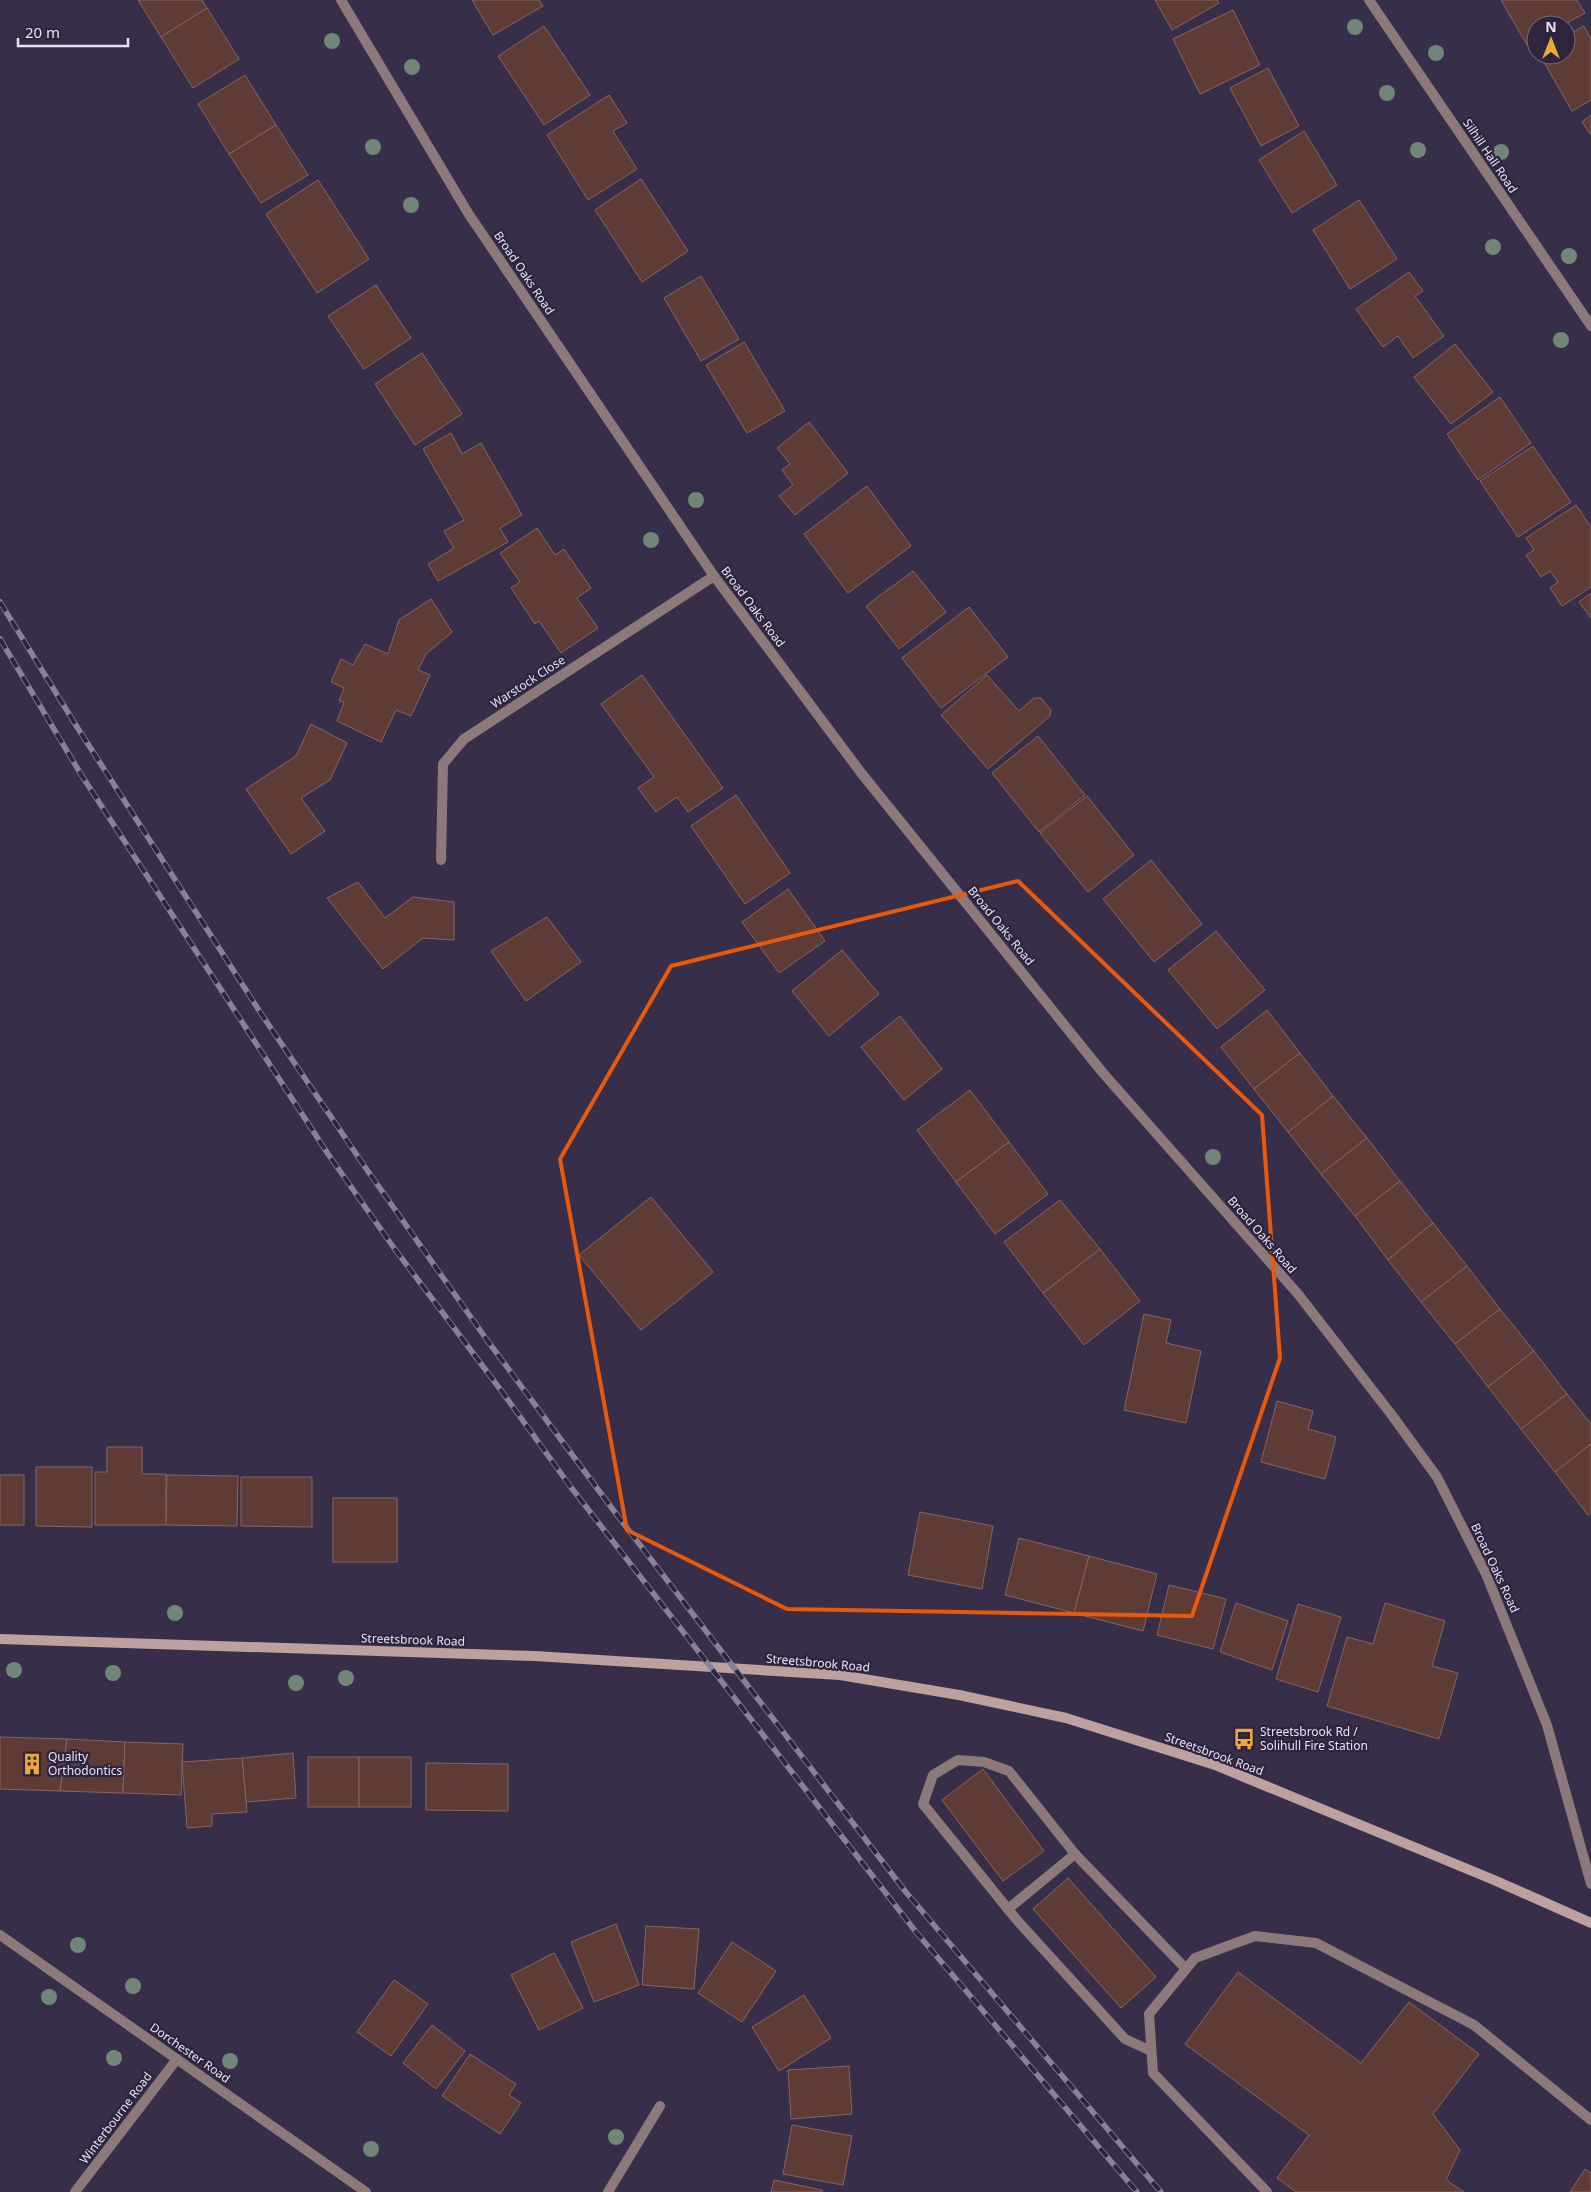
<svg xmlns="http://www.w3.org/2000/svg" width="1591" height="2192" font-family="'Noto Sans',sans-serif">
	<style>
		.building { fill: #5f3b35; stroke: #88655f }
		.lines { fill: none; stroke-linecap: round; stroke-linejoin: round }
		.service { stroke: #8b7a79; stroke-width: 10 }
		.minor { stroke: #8b7a79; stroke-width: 10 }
		.tertiary { stroke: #8b7a79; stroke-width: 10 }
		.secondary { stroke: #bca19f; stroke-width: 10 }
		.rail-casing { stroke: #888298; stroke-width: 5.5 }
		.rail { stroke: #2d253e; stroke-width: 4; stroke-dasharray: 11; stroke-linecap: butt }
		.tree { fill: #708778 }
		.marked { fill: none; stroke: #e8590c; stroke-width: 4; stroke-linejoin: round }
		.labels { text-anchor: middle; stroke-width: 4.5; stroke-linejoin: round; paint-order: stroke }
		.street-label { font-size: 12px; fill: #e6e2f3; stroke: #2d253e }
		.poi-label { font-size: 12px; fill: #e6e2f3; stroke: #2d253e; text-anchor: start }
	</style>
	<rect width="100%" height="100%" fill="#372f49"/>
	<g class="building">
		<path d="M 138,0 L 202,0 L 207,8 L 161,37 Z"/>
		<path d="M 472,0 L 539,0 L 543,6 L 493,35 Z"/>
		<path d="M 1155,0 L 1217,0 L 1219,3 L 1172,30 Z"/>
		<path d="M 1501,0 L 1577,0 L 1585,13 L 1563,25 L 1536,25 L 1536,40 L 1527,45 Z"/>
		<path d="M 207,8 L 239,59 L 193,88 L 161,37 Z"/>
		<path d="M 1233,10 L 1260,65 L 1200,94 L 1173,39 Z"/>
		<path d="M 544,26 L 590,95 L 544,125 L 498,56 Z"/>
		<path d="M 1584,26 L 1591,39 L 1591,100 L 1572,111 L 1540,55 L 1566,55 L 1566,36 Z"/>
		<path d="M 1268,68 L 1299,126 L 1261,146 L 1230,88 Z"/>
		<path d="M 245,75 L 276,125 L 229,154 L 198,104 Z"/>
		<path d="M 609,95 L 627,123 L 613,131 L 637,169 L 588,200 L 547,135 Z"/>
		<path d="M 1591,115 L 1591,135 L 1582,122 Z"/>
		<path d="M 276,125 L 308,175 L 261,203 L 229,154 Z"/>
		<path d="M 1304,131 L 1337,185 L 1292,213 L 1259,160 Z"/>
		<path d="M 641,179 L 688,251 L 642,282 L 595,210 Z"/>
		<path d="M 318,180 L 369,259 L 317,293 L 266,214 Z"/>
		<path d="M 1359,200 L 1397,259 L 1350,289 L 1313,230 Z"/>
		<path d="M 1409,272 L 1423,291 L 1415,296 L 1444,336 L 1413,358 L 1398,336 L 1383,347 L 1356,309 Z"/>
		<path d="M 701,276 L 739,339 L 701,361 L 664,298 Z"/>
		<path d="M 376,285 L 411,338 L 364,369 L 328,316 Z"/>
		<path d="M 744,342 L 785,411 L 747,433 L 706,365 Z"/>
		<path d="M 1455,344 L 1493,392 L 1451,424 L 1414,377 Z"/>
		<path d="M 422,353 L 462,414 L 415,445 L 375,384 Z"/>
		<path d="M 1500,397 L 1531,443 L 1478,480 L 1447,434 Z"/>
		<path d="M 809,422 L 848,473 L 795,515 L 779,496 L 793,485 L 782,470 L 790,464 L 777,448 Z"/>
		<path d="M 451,433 L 462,454 L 481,443 L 522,515 L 500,528 L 508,542 L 438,581 L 428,564 L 454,548 L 444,531 L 464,520 L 423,449 Z"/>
		<path d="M 1533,446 L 1571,502 L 1518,537 L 1480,481 Z"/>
		<path d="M 867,486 L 911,546 L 848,593 L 804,534 Z"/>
		<path d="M 1576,505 L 1591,527 L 1591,587 L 1562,606 L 1550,588 L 1558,582 L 1550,571 L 1541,577 L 1526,555 L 1534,550 L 1526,538 Z"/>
		<path d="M 537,528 L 555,555 L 564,549 L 591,588 L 577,598 L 598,628 L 561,653 L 539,621 L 535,624 L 511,588 L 520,582 L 500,553 Z"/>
		<path d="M 913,571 L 946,612 L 899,649 L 866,606 Z"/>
		<path d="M 1591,593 L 1591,618 L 1579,602 Z"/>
		<path d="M 431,599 L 452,632 L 426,654 L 418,670 L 430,675 L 411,716 L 396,710 L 381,742 L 337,721 L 344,702 L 339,701 L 344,688 L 331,682 L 341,659 L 353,665 L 365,644 L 388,654 L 399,620 Z"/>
		<path d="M 969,607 L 1008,657 L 941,708 L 902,658 Z"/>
		<path d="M 642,675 L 723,788 L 688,812 L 677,797 L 656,812 L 638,788 L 654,777 L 601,704 Z"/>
		<path d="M 987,675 L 1019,711 L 1034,698 L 1041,698 L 1051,710 L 1050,716 L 988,769 L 941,715 Z"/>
		<path d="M 311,724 L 347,743 L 330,780 L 301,798 L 325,831 L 291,854 L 246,789 L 296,756 Z"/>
		<path d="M 1038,736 L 1085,795 L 1039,832 L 992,773 Z"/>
		<path d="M 736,795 L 790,873 L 745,904 L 691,826 Z"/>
		<path d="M 1087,796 L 1134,855 L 1088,892 L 1040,833 Z"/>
		<path d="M 1151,860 L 1202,924 L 1154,962 L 1103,899 Z"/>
		<path d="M 358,882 L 385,918 L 413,897 L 454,902 L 454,940 L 423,938 L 383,969 L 327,898 Z"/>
		<path d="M 788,889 L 825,941 L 779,973 L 742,922 Z"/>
		<path d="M 547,917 L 581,962 L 526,1001 L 491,951 Z"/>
		<path d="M 1216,931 L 1265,990 L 1217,1029 L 1168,970 Z"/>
		<path d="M 842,950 L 879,994 L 829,1036 L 792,991 Z"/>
		<path d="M 1267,1010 L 1300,1053 L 1254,1089 L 1221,1047 Z"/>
		<path d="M 900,1016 L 942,1069 L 904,1100 L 861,1047 Z"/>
		<path d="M 1300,1053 L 1333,1096 L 1288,1132 L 1254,1089 Z"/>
		<path d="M 970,1090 L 1009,1142 L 956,1182 L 917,1130 Z"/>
		<path d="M 1333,1096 L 1367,1138 L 1321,1174 L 1288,1132 Z"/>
		<path d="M 1367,1138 L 1400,1181 L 1355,1216 L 1321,1174 Z"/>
		<path d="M 1009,1142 L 1048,1194 L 995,1234 L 956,1182 Z"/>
		<path d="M 1400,1181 L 1433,1223 L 1388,1260 L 1355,1216 Z"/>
		<path d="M 651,1197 L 713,1272 L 641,1330 L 579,1255 Z"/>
		<path d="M 1060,1200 L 1100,1249 L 1043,1293 L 1004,1242 Z"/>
		<path d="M 1433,1223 L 1467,1266 L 1421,1302 L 1388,1260 Z"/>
		<path d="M 1100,1249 L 1140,1301 L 1084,1345 L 1043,1293 Z"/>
		<path d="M 1467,1266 L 1500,1309 L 1455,1344 L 1421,1302 Z"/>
		<path d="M 1500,1309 L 1534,1351 L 1488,1387 L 1455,1344 Z"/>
		<path d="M 1144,1314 L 1171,1320 L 1166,1343 L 1201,1351 L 1186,1423 L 1124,1410 Z"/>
		<path d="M 1534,1351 L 1567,1394 L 1521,1429 L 1488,1387 Z"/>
		<path d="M 1567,1394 L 1591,1424 L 1591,1444 L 1555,1472 L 1521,1429 Z"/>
		<path d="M 1277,1401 L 1313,1411 L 1308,1429 L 1336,1437 L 1325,1479 L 1261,1462 Z"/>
		<path d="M 1591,1444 L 1591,1513 L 1588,1515 L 1555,1472 Z"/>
		<path d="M 107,1447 L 142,1447 L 142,1474 L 166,1474 L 166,1525 L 95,1525 L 95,1472 L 107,1472 Z"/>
		<path d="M 36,1467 L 92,1467 L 92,1527 L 36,1526 Z"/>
		<rect x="0" y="1475" width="24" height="50"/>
		<path d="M 167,1475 L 238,1476 L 237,1526 L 166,1525 Z"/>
		<path d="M 241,1477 L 312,1477 L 312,1527 L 241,1526 Z"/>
		<rect x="333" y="1498" width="64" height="64"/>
		<path d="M 920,1512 L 993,1526 L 982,1589 L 908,1575 Z"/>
		<path d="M 1019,1538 L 1089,1556 L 1074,1613 L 1005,1595 Z"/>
		<path d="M 1089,1556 L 1157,1574 L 1143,1631 L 1074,1613 Z"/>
		<path d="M 1169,1585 L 1226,1599 L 1213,1649 L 1157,1635 Z"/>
		<path d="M 1236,1603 L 1288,1621 L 1272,1670 L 1220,1652 Z"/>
		<path d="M 1385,1603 L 1445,1621 L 1432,1666 L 1458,1673 L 1439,1739 L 1327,1706 L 1347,1637 L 1373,1644 Z"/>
		<path d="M 1298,1604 L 1341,1617 L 1318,1692 L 1276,1679 Z"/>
		<path d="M 0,1737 L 67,1739 L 60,1791 L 0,1789 Z"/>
		<path d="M 67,1739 L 125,1742 L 123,1793 L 60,1791 Z"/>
		<path d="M 125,1742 L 183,1744 L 181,1795 L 123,1793 Z"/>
		<path d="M 293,1753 L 296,1798 L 246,1802 L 242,1758 Z"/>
		<rect x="308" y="1757" width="51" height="50"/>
		<rect x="359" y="1757" width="52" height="50"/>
		<path d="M 242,1758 L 247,1812 L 212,1814 L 212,1826 L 187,1828 L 182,1762 Z"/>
		<path d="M 426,1763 L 508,1764 L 508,1811 L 426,1810 Z"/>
		<path d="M 983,1769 L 1044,1851 L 1003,1881 L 942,1800 Z"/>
		<path d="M 1068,1878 L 1156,1977 L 1121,2008 L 1033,1909 Z"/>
		<path d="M 616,1924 L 639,1985 L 594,2002 L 571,1942 Z"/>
		<path d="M 646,1926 L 699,1929 L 694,1989 L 642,1985 Z"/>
		<path d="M 732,1942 L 776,1971 L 742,2022 L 698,1993 Z"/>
		<path d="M 554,1953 L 583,2008 L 539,2030 L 511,1975 Z"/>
		<path d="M 1238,1972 L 1361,2063 L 1409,2002 L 1479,2054 L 1433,2114 L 1460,2150 L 1446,2180 L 1464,2192 L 1296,2192 L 1277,2178 L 1309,2135 L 1185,2044 Z"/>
		<path d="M 394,1980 L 428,2004 L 391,2056 L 357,2032 Z"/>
		<path d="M 804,1995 L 831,2038 L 779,2071 L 752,2027 Z"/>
		<path d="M 432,2025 L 465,2051 L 436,2089 L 403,2063 Z"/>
		<path d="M 470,2054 L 516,2084 L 509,2095 L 521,2103 L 500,2134 L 442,2096 Z"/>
		<path d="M 849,2066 L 852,2114 L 791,2119 L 788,2070 Z"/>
		<path d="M 792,2125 L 852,2136 L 843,2185 L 783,2174 Z"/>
		<path d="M 1585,2169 L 1591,2173 L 1591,2192 L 1570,2192 Z"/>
		<path d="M 774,2180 L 822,2190 L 822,2192 L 771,2192 Z"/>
	</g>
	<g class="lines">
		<g class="service">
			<path d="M 1008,1909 L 1075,1854"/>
			<path d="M 1151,2051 L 1125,2039 L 1016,1919 L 923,1804 L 933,1775 L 958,1760 L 984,1762 L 1009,1771 L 1075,1854 L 1186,1969"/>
			<path d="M 1267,2192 L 1153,2073 L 1149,2014 L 1195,1958 L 1255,1936 L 1316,1943 L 1474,2025 L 1591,2120"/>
		</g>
		<g class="minor">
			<path d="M 1369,0 L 1591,326"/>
			<path d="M 441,860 L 443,764 L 464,739 L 714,576"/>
			<path d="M 0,1935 L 366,2192"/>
			<path d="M 75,2192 L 177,2059"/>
			<path d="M 608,2192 L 660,2106"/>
		</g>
		<path class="tertiary" d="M 341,0 L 468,213 L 714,576 L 862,774 L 1103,1073 L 1298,1294 L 1391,1414 L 1437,1477 L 1486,1574 L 1547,1725 L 1591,1884"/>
		<path class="secondary" d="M 0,1639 L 535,1656 L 840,1675 L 959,1695 L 1066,1718 L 1215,1765 L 1494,1880 L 1591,1923"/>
		<g class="rail-casing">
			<g id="rail">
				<path d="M 0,602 L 77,727 L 262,1015 L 365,1167 L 487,1340 L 614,1511 L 905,1891 L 1161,2192"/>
				<path d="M 0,639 L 82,776 L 328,1154 L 394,1248 L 503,1393 L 570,1486 L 916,1932 L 1137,2192"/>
			</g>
		</g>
		<use href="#rail" class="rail"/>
	</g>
	<g class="tree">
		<circle cx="1355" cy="27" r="8"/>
		<circle cx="332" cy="41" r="8"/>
		<circle cx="1436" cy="53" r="8"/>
		<circle cx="412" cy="67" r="8"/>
		<circle cx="1387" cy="93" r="8"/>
		<circle cx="373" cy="147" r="8"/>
		<circle cx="1418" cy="150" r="8"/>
		<circle cx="1501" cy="152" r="8"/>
		<circle cx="411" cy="205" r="8"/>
		<circle cx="1493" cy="247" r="8"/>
		<circle cx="1569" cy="256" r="8"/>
		<circle cx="1561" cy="340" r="8"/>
		<circle cx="696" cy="500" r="8"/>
		<circle cx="651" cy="540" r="8"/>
		<circle cx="1213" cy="1157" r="8"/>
		<circle cx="175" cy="1613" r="8"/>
		<circle cx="14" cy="1670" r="8"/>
		<circle cx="113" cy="1673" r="8"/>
		<circle cx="346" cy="1678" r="8"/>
		<circle cx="296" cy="1683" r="8"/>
		<circle cx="78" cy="1945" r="8"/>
		<circle cx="133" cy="1986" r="8"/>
		<circle cx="49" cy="1997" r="8"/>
		<circle cx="114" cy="2058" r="8"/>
		<circle cx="230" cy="2061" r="8"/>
		<circle cx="616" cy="2137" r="8"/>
		<circle cx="371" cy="2149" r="8"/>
	</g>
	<path class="marked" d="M 1018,881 L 1262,1115 L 1280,1358 L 1192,1616 L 787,1609 L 627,1530 L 560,1159 L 671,966 Z"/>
	<defs>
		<g id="bus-bare" transform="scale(1.725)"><path d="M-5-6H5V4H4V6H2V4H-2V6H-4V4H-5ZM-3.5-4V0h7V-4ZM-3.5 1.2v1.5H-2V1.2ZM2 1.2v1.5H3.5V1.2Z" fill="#eca93a" stroke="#2d253e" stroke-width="2.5" paint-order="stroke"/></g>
		<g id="building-bare" transform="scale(1.725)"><path d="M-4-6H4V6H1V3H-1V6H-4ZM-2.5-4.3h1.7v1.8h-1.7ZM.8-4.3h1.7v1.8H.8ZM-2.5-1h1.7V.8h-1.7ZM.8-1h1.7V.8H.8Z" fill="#eca93a" stroke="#2d253e" stroke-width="2.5" paint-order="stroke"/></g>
	</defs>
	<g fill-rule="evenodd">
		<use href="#bus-bare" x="1244" y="1739"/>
		<use href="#building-bare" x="32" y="1764"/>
	</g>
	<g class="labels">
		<g class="street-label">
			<text transform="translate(1490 156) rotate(56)" y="4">Silhill Hall Road</text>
			<text transform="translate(524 273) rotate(56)" y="4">Broad Oaks Road</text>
			<text transform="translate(753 607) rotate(53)" y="4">Broad Oaks Road</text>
			<text transform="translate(528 682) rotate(-33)" y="4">Warstock Close</text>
			<text transform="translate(1001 926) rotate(51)" y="4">Broad Oaks Road</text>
			<text transform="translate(1262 1235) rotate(49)" y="4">Broad Oaks Road</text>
			<text transform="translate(1495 1568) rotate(65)" y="4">Broad Oaks Road</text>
			<text transform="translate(413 1640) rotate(2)" y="4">Streetsbrook Road</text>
			<text transform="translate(818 1663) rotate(5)" y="4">Streetsbrook Road</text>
			<text transform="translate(1214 1754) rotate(20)" y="4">Streetsbrook Road</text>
			<text transform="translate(190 2053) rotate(35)" y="4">Dorchester Road</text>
			<text transform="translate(116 2118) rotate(-53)" y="4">Winterbourne Road</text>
		</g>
		<g class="poi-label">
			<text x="1260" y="1736">Streetsbrook Rd /<tspan x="1260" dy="14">Solihull Fire Station</tspan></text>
			<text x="48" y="1761">Quality<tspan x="48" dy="14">Orthodontics</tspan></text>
		</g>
	</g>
	<g transform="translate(1551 40)"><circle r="24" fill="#2d253e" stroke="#777186"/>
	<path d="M0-4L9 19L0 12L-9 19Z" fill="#eca93a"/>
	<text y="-8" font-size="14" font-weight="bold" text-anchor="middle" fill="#e6e2f3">N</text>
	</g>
	<path d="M18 38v8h110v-8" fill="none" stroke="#e6e2f3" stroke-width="2.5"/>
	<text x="25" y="38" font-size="15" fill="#e6e2f3" stroke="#2d253e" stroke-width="4" paint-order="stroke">20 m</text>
</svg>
